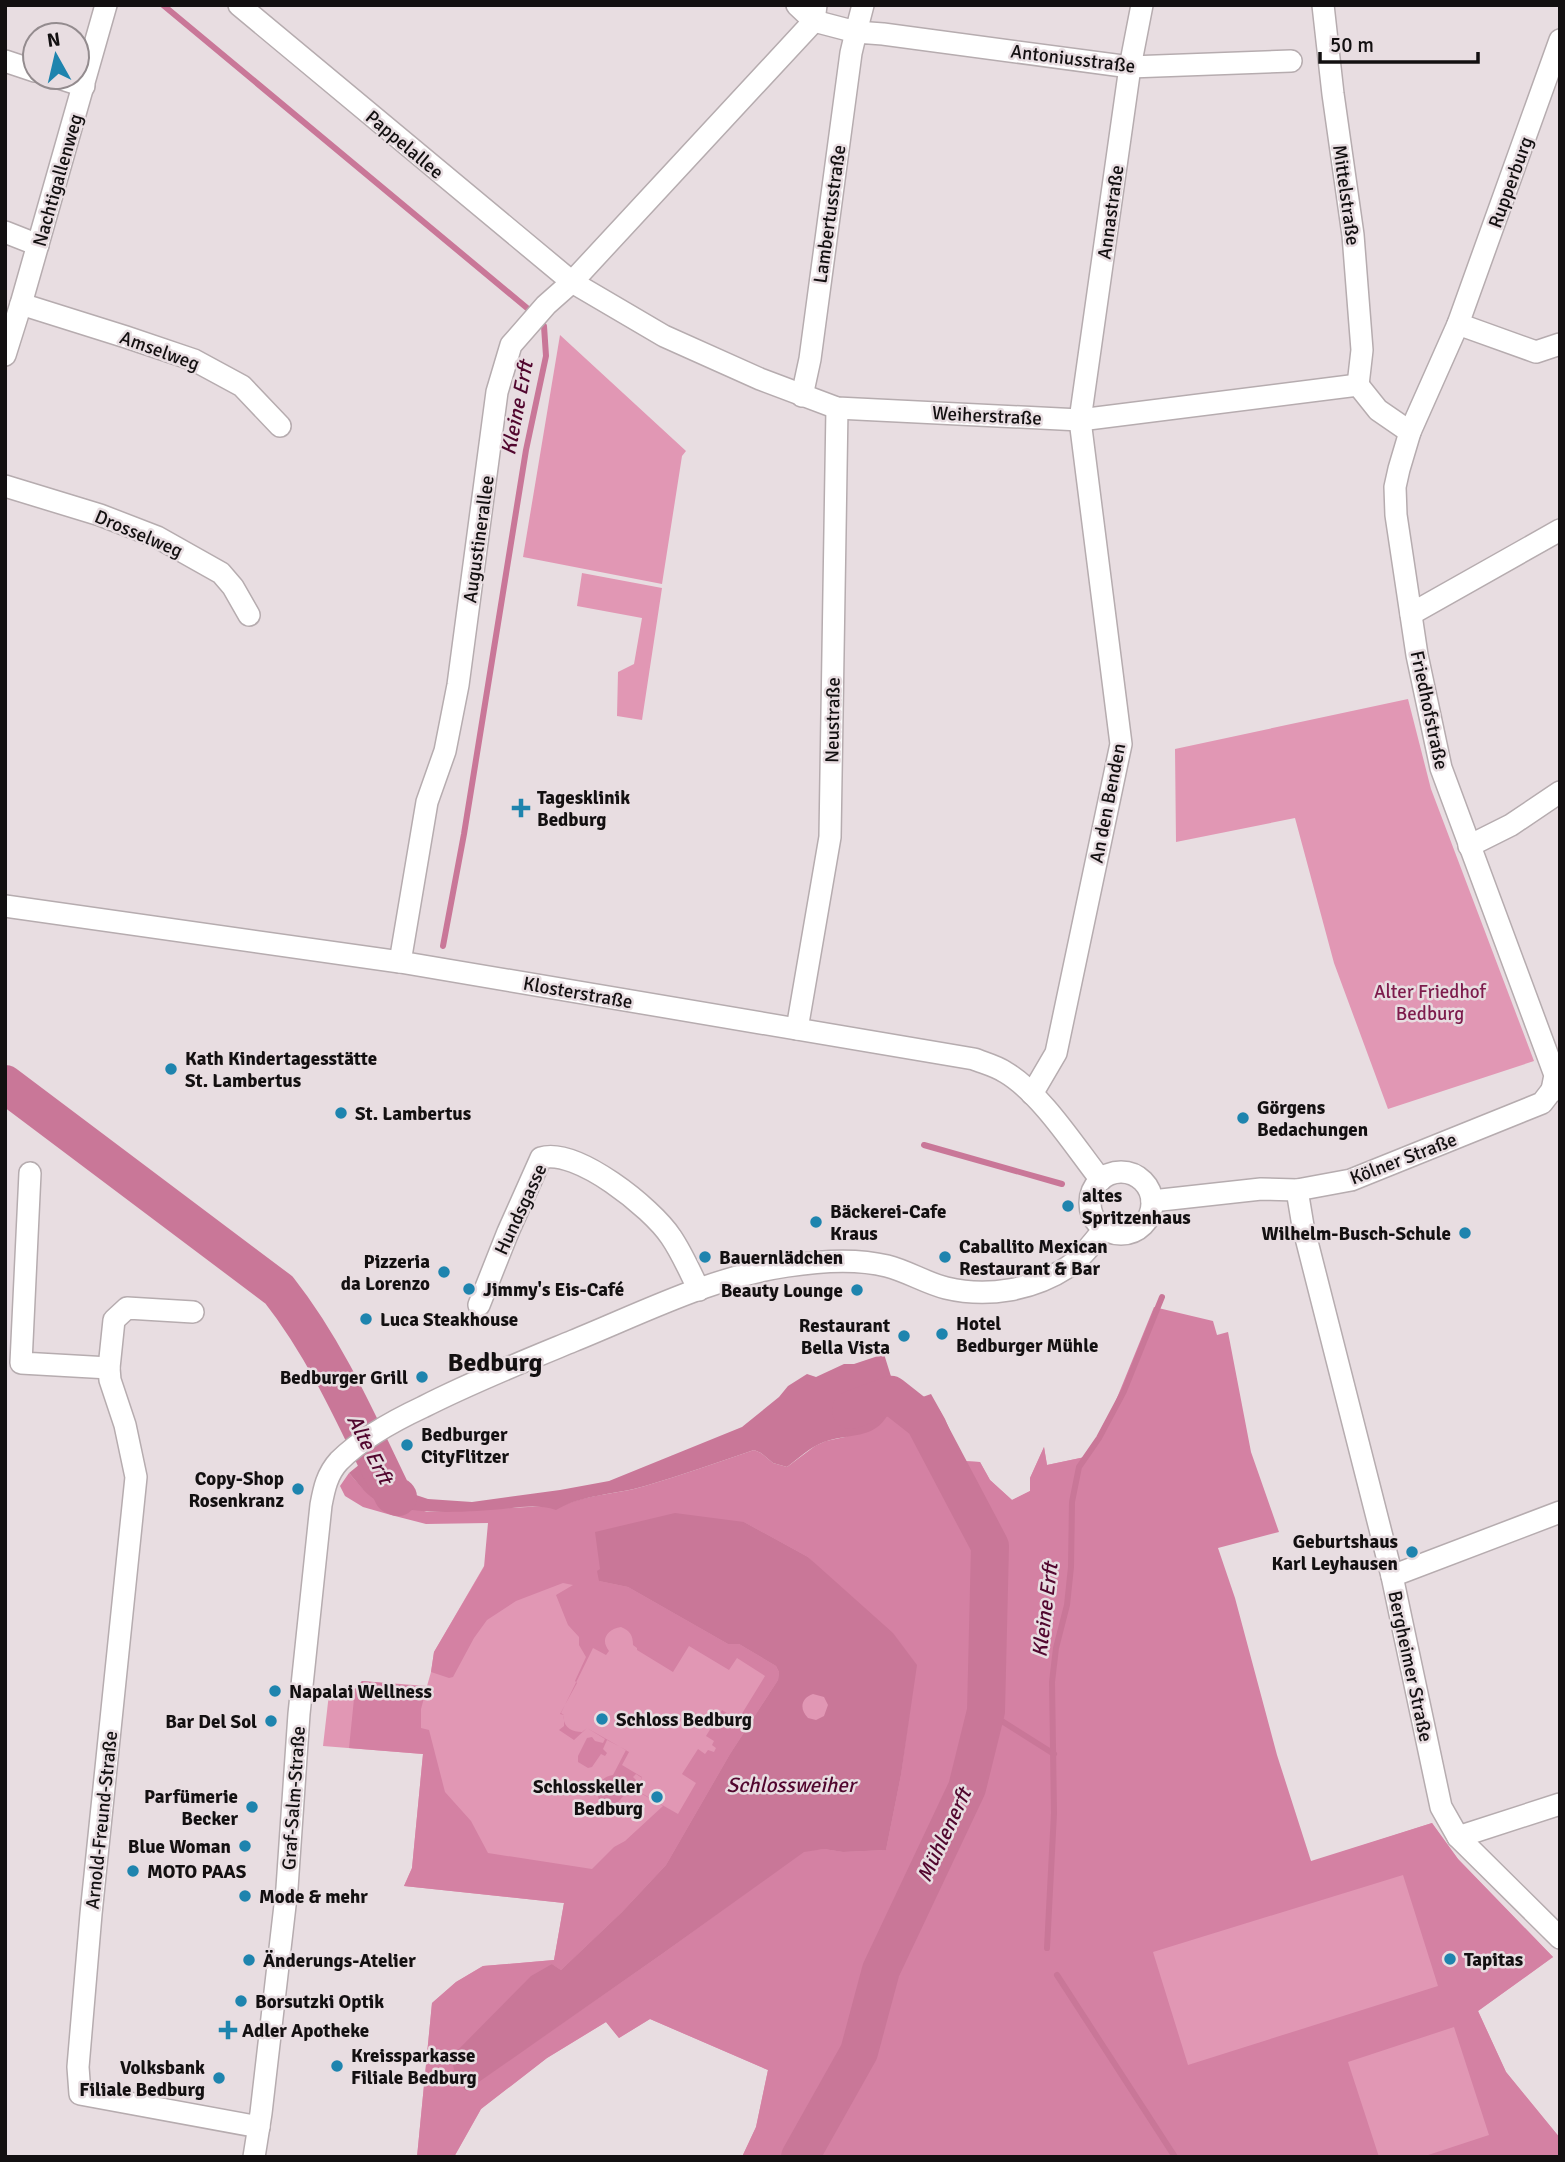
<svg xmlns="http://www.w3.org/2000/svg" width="1565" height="2162" font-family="Signika,sans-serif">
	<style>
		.green { fill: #e197b4 }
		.forest { fill: #d481a3; fill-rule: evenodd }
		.water { fill: #c97798; fill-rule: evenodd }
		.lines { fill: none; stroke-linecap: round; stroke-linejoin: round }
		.stream { stroke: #c97798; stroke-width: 6 }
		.river { stroke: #c97798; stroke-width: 38 }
		.minor-casing { stroke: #b6acaf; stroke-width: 24 }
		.minor { stroke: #fff; stroke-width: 21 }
		.poi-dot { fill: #1e84ae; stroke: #e8dde1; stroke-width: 2.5 }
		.labels { text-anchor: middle; stroke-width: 5; stroke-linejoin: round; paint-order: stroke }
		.street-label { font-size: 19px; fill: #131011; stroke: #e8dde1 }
		.poi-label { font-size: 19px; font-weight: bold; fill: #131011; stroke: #e8dde1; text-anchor: start }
		.park-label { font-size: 19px; fill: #7d1b4c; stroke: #e8dde1 }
		.water-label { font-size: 21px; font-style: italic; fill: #51062e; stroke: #e8dde1 }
		.district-label { font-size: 26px; font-weight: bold; fill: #131011; stroke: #e8dde1 }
	</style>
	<rect width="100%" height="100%" fill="#e8dde1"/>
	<g class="green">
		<path d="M 560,335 L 686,451 L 682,456 L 662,584 L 523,557 Z"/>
		<path d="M 582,573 L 662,588 L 642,720 L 617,716 L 618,672 L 634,664 L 642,618 L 577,606 Z"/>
		<path d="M 1408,699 L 1431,789 L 1534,1061 L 1388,1109 L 1334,963 L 1295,818 L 1176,842 L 1175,749 Z"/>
		<path d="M 1044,1447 L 1047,1465 L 1085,1457 L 1311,1862 L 1432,1823 L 1458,1859 L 1553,1957 L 1478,2011 L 1506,2072 L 1560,2138 L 1560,2157 L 742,2157 L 756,2127 L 768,2070 L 650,2019 L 619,2038 L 606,2022 L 547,2058 L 481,2109 L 454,2157 L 417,2157 L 432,2003 L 456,1982 L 483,1966 L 554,1960 L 564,1903 L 404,1886 L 412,1868 L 423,1754 L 323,1746 L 330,1685 L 355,1689 L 362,1681 L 427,1686 L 431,1672 L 434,1652 L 484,1566 L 963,1461 L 980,1462 L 990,1480 L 1012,1500 L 1030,1491 L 1030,1478 Z"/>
	</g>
	<path class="forest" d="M 1154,1307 L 1213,1321 L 1217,1335 L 1228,1332 L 1251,1452 L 1279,1532 L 1218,1548 L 1235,1598 L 1277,1755 L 1311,1861 L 1432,1823 L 1458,1859 L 1553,1957 L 1478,2011 L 1506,2072 L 1560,2138 L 1560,2157 L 1422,2157 L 1489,2135 L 1454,2027 L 1348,2062 L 1379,2157 L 742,2157 L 756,2127 L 768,2070 L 650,2019 L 619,2038 L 606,2022 L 547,2058 L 481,2109 L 454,2157 L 417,2157 L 432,2003 L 456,1982 L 483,1966 L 554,1960 L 564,1903 L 404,1886 L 412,1868 L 423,1754 L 349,1748 L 355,1689 L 362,1681 L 427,1687 L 421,1709 L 421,1728 L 429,1730 L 445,1792 L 471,1821 L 488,1853 L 592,1869 L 614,1847 L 625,1841 L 663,1806 L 635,1790 L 642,1778 L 636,1774 L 633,1777 L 636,1780 L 634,1784 L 613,1808 L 608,1811 L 604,1809 C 594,1796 595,1778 613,1775 L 626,1750 L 607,1740 L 603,1749 L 607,1753 L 605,1756 L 601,1754 L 592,1767 L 588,1768 L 578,1762 L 578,1756 L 587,1738 L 592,1737 L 595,1741 L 603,1743 L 605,1739 L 587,1728 L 574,1740 L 559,1730 L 564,1726 L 564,1715 L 560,1714 L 577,1683 L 575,1681 L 586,1657 L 579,1645 L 579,1637 L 568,1625 L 556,1595 L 573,1585 L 563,1583 L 516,1601 L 487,1620 L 474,1638 L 453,1677 L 449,1678 L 431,1672 L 434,1652 L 484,1567 L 488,1523 L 426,1524 L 391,1515 L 363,1507 L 345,1496 L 340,1486 L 349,1473 L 363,1489 L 427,1512 L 528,1507 L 547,1506 L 556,1509 C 583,1494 616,1495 645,1486 C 682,1475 718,1462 754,1450 L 761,1453 L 773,1463 L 787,1467 L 815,1446 L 826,1441 L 845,1437 L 888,1414 L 897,1413 L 908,1415 L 918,1421 L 934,1447 L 950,1465 L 963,1461 L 980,1462 L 990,1480 L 1012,1500 L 1030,1491 L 1030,1478 L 1044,1447 L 1047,1465 L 1085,1457 L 1110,1415 ZM 744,1522 L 808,1557 L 916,1665 L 901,1775 L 886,1850 L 843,1852 L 824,1849 L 804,1851 L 662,1954 L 465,2091 L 552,1964 L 561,1970 L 622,1912 L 666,1865 L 730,1754 L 778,1680 L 779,1672 L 776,1666 L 739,1644 L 728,1644 L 628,1587 L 599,1581 L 600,1569 ZM 621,1627 C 630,1631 633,1635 633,1645 L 637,1648 L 637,1650 L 673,1672 L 689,1646 L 729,1670 L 737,1658 L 765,1676 L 738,1720 L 722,1710 L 706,1736 L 714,1741 L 712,1745 L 716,1748 L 714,1752 L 708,1750 L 705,1754 L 698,1749 L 682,1774 L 696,1783 L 678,1814 L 636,1790 L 642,1777 L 622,1765 L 629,1752 L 587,1728 L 582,1732 C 572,1732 562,1727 564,1715 L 561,1713 L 593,1648 L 606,1655 L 609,1651 C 600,1640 607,1629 621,1627 ZM 1403,1875 L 1438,1986 L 1188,2065 L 1153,1952 Z"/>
	<g class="water">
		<path d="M 884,1354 L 900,1405 L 931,1394 L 945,1419 L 963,1461 L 950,1465 C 945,1459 940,1454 935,1448 C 919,1427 919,1411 888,1414 C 875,1440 848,1433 824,1442 C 810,1447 799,1458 787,1467 L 773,1463 L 761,1453 L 754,1450 C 718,1462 682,1475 645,1486 C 615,1495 583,1494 556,1510 C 539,1504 520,1507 503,1509 C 469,1512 411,1516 380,1502 C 367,1497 358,1483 349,1473 L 381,1447 L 387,1468 L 393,1479 L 410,1493 L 428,1499 L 472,1502 L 560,1490 L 609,1481 L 742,1427 L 779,1397 L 788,1386 L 807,1374 L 816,1377 L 844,1364 L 854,1364 Z"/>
		<path d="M 675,1513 L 744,1522 L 808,1557 L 893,1633 L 917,1665 L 901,1775 L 886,1850 L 843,1852 L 824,1849 L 804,1852 L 662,1954 L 466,2091 L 456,2078 L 451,2057 L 531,1976 L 552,1964 L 561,1970 L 622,1912 L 666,1865 L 730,1754 L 778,1680 L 779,1672 L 776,1666 L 739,1644 L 728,1644 L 628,1587 L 599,1581 L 597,1571 L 600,1569 L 595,1532 ZM 813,1694 L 824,1697 L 828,1705 L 824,1716 L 816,1720 L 808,1718 C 799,1709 801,1698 813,1694 Z"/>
	</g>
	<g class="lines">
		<g class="stream">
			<path d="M 163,5 L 527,308 L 544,326 L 546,356 L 526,450 L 464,834 L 443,946"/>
			<path d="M 924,1145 L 1062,1184"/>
			<path d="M 986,1711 L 1054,1754"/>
			<path d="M 1047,1948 L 1054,1813 L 1052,1682 L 1056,1648 L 1067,1605 L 1071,1567 L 1072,1502 L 1079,1467 L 1099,1438 L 1124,1391 L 1162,1297"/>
			<path d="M 1057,1975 L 1175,2157"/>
		</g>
		<g class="river">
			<path d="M 5,1084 L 279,1290 C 327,1351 359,1425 393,1495 L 398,1497"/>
			<path d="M 800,2157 L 859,2052 L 881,1970 L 967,1788 L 986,1711 L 990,1546 L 924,1421 L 891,1395 L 851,1410"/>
		</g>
		<g class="minor-casing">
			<g id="minor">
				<path d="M 239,5 L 572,282 L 664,336 L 760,379 L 837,408 L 1080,420 L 1358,385 L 1378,410 L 1410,432"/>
				<path d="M 797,5 L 814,21 L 856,32 L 863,5"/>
				<path d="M 1323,5 L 1333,94 L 1353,235 L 1362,350 L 1358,385"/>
				<path d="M 5,61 L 35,71"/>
				<path d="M 56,77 L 84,86"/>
				<path d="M 5,232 L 38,245"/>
				<path d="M 21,304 L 126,337 L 194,360 L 242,386 L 280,426"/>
				<path d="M 1458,324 L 1536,352 L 1560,344"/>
				<path d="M 5,355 L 21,304 L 106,5"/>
				<path d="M 802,396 L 810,359 L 851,53 L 856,32 L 883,34 L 1130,67 L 1291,61"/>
				<path d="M 5,486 L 100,515 L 157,537 L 221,573 L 233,587 L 249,615"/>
				<path d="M 1411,614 L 1560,530"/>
				<path d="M 1469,846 L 1511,825 L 1560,792"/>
				<path d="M 5,906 L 400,962 L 974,1059 C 984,1063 996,1066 1005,1072 C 1041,1093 1075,1147 1101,1180"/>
				<path d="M 400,962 L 427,802 L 445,751 L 458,685 L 497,392 L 511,345 L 546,305 L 572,282 L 814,21 L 816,5"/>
				<path d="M 797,1029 L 830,837 L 837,408"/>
				<path d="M 1552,1090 L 1555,1075 L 1441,768 L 1417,655 L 1396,515 L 1395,487 L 1399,469 L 1410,432 L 1458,324 L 1560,40"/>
				<path d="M 1032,1094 L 1056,1053 L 1121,744 L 1080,420 L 1130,67 L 1142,5"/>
				<circle cx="1121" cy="1203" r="31"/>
				<path d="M 30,1173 L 21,1363 L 109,1368"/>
				<path d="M 1297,1190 L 1303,1226 L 1392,1576 L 1441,1807 L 1458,1837 L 1560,1938"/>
				<path d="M 1152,1201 L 1261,1189 L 1297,1190 L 1351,1180 L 1542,1103 L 1552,1090 L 1560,1090"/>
				<path d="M 479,1305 L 508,1232 L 541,1158 C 576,1147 652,1208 671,1237 C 682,1253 690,1272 699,1290"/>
				<path d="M 193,1312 L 127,1308 L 114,1320 L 109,1368 L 110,1380 L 125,1425 L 136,1477 L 91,1914 L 78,2067 L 80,2094 L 259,2127"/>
				<path d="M 1392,1576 L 1560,1512"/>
				<path d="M 1458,1837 L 1560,1804"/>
				<path d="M 254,2157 L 261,2113 L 287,1888 L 299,1714 L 321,1505 C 324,1489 327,1474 339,1461 C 362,1438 393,1421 423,1407 C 472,1382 522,1362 573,1341 C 642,1313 712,1277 787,1266 C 819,1261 855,1258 887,1266 C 907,1271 926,1283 946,1288 C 988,1298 1033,1290 1068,1267 C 1082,1258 1094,1241 1104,1229"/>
			</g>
		</g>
		<use href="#minor" class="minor"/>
	</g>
	<g class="poi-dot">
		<path d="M517.5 797.5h7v7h7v7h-7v7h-7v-7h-7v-7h7z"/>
		<circle cx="171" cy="1069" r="7"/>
		<circle cx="341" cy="1113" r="7"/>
		<circle cx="1243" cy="1118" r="7"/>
		<circle cx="1068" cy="1206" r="7"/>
		<circle cx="816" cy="1222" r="7"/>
		<circle cx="1465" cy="1233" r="7"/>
		<circle cx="705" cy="1257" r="7"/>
		<circle cx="945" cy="1257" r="7"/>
		<circle cx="444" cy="1272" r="7"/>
		<circle cx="469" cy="1289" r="7"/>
		<circle cx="857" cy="1290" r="7"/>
		<circle cx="366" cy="1319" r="7"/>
		<circle cx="942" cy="1334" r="7"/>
		<circle cx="904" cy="1336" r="7"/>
		<circle cx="422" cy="1377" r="7"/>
		<circle cx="407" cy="1445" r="7"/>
		<circle cx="298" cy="1489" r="7"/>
		<circle cx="1412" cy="1552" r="7"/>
		<circle cx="275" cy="1691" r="7"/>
		<circle cx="602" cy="1719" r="7"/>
		<circle cx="271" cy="1721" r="7"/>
		<circle cx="657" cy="1797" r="7"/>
		<circle cx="252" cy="1807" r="7"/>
		<circle cx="245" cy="1846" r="7"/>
		<circle cx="133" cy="1871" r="7"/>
		<circle cx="245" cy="1896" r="7"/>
		<circle cx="1450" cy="1959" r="7"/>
		<circle cx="249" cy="1960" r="7"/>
		<circle cx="241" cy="2001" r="7"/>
		<path d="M224.5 2019.5h7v7h7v7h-7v7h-7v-7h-7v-7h7z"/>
		<circle cx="337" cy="2066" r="7"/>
		<circle cx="219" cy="2078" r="7"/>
	</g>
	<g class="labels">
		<g class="street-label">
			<text transform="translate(1073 58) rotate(7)" y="7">Antoniusstraße</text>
			<text transform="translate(405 144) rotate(40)" y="7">Pappelallee</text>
			<text transform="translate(57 180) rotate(-74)" y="7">Nachtigallenweg</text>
			<text transform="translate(1510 182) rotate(-70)" y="7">Rupperburg</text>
			<text transform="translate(1347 195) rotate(82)" y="7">Mittelstraße</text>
			<text transform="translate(1110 212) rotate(-82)" y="7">Annastraße</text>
			<text transform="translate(829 214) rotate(-82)" y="7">Lambertusstraße</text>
			<text transform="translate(160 350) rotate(20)" y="7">Amselweg</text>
			<text transform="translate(987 415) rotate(3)" y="7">Weiherstraße</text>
			<text transform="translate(139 533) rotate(23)" y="7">Drosselweg</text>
			<text transform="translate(478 539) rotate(-82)" y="7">Augustinerallee</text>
			<text transform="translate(1430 710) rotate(78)" y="7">Friedhofstraße</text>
			<text transform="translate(832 720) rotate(-89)" y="7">Neustraße</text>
			<text transform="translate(1107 803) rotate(-79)" y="7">An den Benden</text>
			<text transform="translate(578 992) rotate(10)" y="7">Klosterstraße</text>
			<text transform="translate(1403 1158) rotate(-21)" y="7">Kölner Straße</text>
			<text transform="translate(520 1209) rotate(-65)" y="7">Hundsgasse</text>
			<text transform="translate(1411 1666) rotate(78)" y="7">Bergheimer Straße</text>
			<text transform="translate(293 1798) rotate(-86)" y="7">Graf-Salm-Straße</text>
			<text transform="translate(101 1820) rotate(-84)" y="7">Arnold-Freund-Straße</text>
		</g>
		<g class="poi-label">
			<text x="537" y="804">Tagesklinik<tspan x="537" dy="22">Bedburg</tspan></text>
			<text x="185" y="1065">Kath Kindertagesstätte<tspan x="185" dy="22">St. Lambertus</tspan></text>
			<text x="1257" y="1114">Görgens<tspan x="1257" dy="22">Bedachungen</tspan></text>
			<text x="355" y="1120">St. Lambertus</text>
			<text x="1082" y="1202">altes<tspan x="1082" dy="22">Spritzenhaus</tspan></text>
			<text x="830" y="1218">Bäckerei-Cafe<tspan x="830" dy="22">Kraus</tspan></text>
			<text x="1451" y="1240" text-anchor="end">Wilhelm-Busch-Schule</text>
			<text x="959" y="1253">Caballito Mexican<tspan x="959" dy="22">Restaurant &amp; Bar</tspan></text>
			<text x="719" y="1264">Bauernlädchen</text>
			<text x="430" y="1268" text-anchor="end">Pizzeria<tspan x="430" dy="22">da Lorenzo</tspan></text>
			<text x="483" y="1296">Jimmy's Eis-Café</text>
			<text x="843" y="1297" text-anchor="end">Beauty Lounge</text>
			<text x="380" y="1326">Luca Steakhouse</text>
			<text x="956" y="1330">Hotel<tspan x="956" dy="22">Bedburger Mühle</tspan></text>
			<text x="890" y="1332" text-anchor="end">Restaurant<tspan x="890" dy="22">Bella Vista</tspan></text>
			<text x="408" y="1384" text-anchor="end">Bedburger Grill</text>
			<text x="421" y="1441">Bedburger<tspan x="421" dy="22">CityFlitzer</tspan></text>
			<text x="284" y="1485" text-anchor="end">Copy-Shop<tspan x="284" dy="22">Rosenkranz</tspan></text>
			<text x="1398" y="1548" text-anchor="end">Geburtshaus<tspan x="1398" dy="22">Karl Leyhausen</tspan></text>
			<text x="289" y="1698">Napalai Wellness</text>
			<text x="616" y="1726">Schloss Bedburg</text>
			<text x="257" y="1728" text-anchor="end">Bar Del Sol</text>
			<text x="643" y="1793" text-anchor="end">Schlosskeller<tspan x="643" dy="22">Bedburg</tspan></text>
			<text x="238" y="1803" text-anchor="end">Parfümerie<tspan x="238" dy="22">Becker</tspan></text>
			<text x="231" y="1853" text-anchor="end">Blue Woman</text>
			<text x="147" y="1878">MOTO PAAS</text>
			<text x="259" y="1903">Mode &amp; mehr</text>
			<text x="1464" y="1966">Tapitas</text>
			<text x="263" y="1967">Änderungs-Atelier</text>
			<text x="255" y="2008">Borsutzki Optik</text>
			<text x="242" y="2037">Adler Apotheke</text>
			<text x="351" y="2062">Kreissparkasse<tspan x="351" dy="22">Filiale Bedburg</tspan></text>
			<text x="205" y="2074" text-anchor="end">Volksbank<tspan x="205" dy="22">Filiale Bedburg</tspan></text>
		</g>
		<g class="park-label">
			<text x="1430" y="998">Alter Friedhof<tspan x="1430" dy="22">Bedburg</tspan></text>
		</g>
		<g class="water-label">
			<text transform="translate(517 408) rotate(-79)" y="7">Kleine Erft</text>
			<text transform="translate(370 1449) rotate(63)" y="7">Alte Erft</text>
			<text transform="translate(1045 1610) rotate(-83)" y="7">Kleine Erft</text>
			<text x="791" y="1792">Schlossweiher</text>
			<text transform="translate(944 1835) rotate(-65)" y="7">Mühlenerft</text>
		</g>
		<g class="district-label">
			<text x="495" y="1371">Bedburg</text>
		</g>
	</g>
	<rect width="1565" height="2162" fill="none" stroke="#131011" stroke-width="14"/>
	<g transform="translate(56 56) rotate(352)"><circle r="33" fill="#e8dde1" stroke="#938b8e" stroke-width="2"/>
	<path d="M0-5L12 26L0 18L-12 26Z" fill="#1e84ae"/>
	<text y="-10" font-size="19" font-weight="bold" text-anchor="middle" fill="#131011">N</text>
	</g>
	<path d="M1320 52v10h158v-10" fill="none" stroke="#131011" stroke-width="3.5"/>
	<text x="1330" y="52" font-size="21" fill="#131011" stroke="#e8dde1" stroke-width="5" paint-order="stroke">50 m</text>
</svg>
